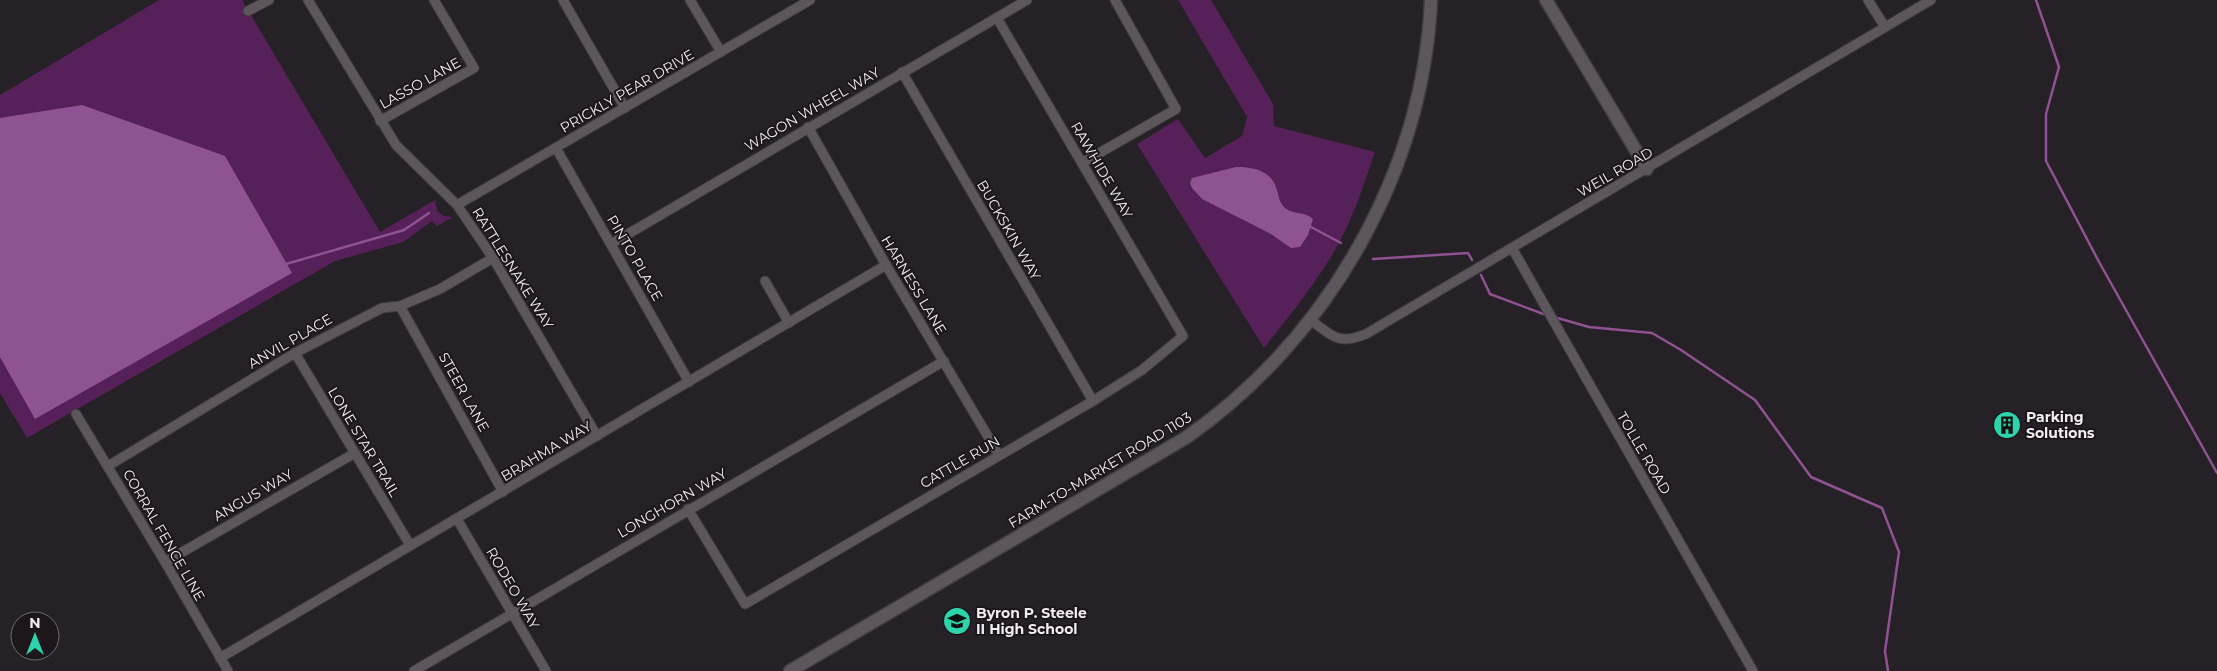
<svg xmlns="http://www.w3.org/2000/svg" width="2217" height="671" font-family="Montserrat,sans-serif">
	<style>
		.green { fill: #562058 }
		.water { fill: #905391 }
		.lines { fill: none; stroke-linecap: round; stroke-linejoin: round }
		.stream { stroke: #905391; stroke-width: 2.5 }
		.minor-casing { stroke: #413c40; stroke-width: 11 }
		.secondary-casing { stroke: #413c40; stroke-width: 15 }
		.minor { stroke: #5d575d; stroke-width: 9 }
		.secondary { stroke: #5d575d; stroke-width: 12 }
		.labels { text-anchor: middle; stroke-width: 4; stroke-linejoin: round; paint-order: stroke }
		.street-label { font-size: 14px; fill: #f1edf0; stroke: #1d171c }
		.poi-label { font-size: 14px; font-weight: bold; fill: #f1edf0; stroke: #1d171c; text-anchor: start }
	</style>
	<rect width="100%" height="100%" fill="#262126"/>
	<g class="green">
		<path d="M 159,0 L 242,0 L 380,232 L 435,200 L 437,211 L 444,216 L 453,217 L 437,226 L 432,221 L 403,242 L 335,261 L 27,438 L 0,393 L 0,95 Z"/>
		<path d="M 1178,0 L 1211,0 L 1273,104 L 1274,126 L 1375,152 C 1364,184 1354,216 1338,245 C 1317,282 1290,315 1264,348 L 1137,144 L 1178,119 L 1205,158 L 1242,136 L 1247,117 Z"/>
	</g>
	<g class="water">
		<path d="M 82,105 L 225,156 L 292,273 L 35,419 L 0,357 L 0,118 Z"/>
		<path d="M 1236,167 C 1254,167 1271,170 1277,190 C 1279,196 1279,203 1285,208 C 1294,215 1305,211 1313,219 L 1308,235 L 1300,247 L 1291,248 L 1271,234 L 1202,199 L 1192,188 L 1190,183 L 1192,178 Z"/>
	</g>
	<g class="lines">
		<g class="stream">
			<path d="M 2036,0 L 2059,67 L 2046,114 L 2046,161 L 2098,260 L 2217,473"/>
			<path d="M 1309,226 L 1341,243"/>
			<path d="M 1373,259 L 1468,253 L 1472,260"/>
			<path d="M 286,264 L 404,230 L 429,213"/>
			<path d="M 1481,275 L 1490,294 L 1546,315"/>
			<path d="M 1554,317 L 1589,327 L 1652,333 L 1681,350 L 1755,400 L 1811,477 L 1882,508 L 1899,552 L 1885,651 L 1888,671"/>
		</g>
		<g class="minor-casing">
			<g id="minor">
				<path d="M 308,0 L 396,145 L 457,205 L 493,258 L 597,436"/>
				<path d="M 563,0 L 625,108"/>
				<path d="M 690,0 L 721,52"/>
				<path d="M 1868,0 L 1885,27"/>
				<path d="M 248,11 L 269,0"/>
				<path d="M 902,72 L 1093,401"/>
				<path d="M 380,121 L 474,68 L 434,0"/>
				<path d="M 808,127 L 886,265 L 999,455"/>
				<path d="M 556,148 L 689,382"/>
				<path d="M 1082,163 L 1176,109 L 1115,0"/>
				<path d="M 457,205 L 810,0"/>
				<path d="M 611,244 L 1027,0"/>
				<path d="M 1512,248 L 1753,671"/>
				<path d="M 765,281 L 789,323"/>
				<path d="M 400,306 L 503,492"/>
				<path d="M 1311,320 C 1333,337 1339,345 1366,334 L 1931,0"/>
				<path d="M 295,353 L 410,545"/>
				<path d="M 76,414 L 165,562 L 228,671"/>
				<path d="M 108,466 L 295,353 L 382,308 L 400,306 L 440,289 L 493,258"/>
				<path d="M 688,509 L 745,604 L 1093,401 L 1142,370 L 1183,336 L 997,18"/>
				<path d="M 457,519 L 546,671"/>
				<path d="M 165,562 L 355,453"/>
				<path d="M 220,658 L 886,265"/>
				<path d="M 414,671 L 944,361"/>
			</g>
		</g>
		<g class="secondary-casing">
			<g id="secondary">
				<path d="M 1546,0 L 1647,169"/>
				<path d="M 790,671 L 1187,437 C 1328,338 1423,173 1431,0"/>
			</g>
		</g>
		<use href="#minor" class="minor"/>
		<use href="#secondary" class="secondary"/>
	</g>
	<defs>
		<g id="building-disc" transform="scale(1.4375)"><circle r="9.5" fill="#2dd4ab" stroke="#1d171c"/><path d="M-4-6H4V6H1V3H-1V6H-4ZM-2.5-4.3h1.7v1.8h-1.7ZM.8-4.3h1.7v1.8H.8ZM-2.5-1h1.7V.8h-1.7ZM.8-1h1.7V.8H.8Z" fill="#111"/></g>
		<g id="school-disc" transform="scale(1.4375)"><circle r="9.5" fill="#2dd4ab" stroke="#1d171c"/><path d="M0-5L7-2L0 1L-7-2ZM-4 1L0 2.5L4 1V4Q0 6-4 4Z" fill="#111"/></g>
	</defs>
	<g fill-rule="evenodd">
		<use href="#building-disc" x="2007" y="425"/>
		<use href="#school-disc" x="957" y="621"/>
	</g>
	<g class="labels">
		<g class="street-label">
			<text transform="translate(420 83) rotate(-29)" y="5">LASSO LANE</text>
			<text transform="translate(627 91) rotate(-30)" y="5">PRICKLY PEAR DRIVE</text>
			<text transform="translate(812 109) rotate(-30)" y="5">WAGON WHEEL WAY</text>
			<text transform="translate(1102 170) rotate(60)" y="5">RAWHIDE WAY</text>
			<text transform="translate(1615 172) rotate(-30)" y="5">WEIL ROAD</text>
			<text transform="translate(1009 230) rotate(60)" y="5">BUCKSKIN WAY</text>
			<text transform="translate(635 258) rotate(60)" y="5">PINTO PLACE</text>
			<text transform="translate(513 268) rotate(58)" y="5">RATTLESNAKE WAY</text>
			<text transform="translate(914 285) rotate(59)" y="5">HARNESS LANE</text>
			<text transform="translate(290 341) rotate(-30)" y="5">ANVIL PLACE</text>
			<text transform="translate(464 392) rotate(61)" y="5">STEER LANE</text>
			<text transform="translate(364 442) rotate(59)" y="5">LONE STAR TRAIL</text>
			<text transform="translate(546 451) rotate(-31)" y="5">BRAHMA WAY</text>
			<text transform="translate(1644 453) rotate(60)" y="5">TOLLE ROAD</text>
			<text transform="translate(960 462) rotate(-30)" y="5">CATTLE RUN</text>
			<text transform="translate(1100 470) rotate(-31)" y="5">FARM-TO-MARKET ROAD 1103</text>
			<text transform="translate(253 495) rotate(-30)" y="5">ANGUS WAY</text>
			<text transform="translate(672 503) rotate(-30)" y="5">LONGHORN WAY</text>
			<text transform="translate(164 535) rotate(60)" y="5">CORRAL FENCE LINE</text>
			<text transform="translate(513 588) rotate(60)" y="5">RODEO WAY</text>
		</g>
		<g class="poi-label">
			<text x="2026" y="422">Parking<tspan x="2026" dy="16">Solutions</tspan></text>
			<text x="976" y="618">Byron P. Steele<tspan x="976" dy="16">II High School</tspan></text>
		</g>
	</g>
	<g transform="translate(35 636)"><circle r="24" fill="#1d171c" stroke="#726d71"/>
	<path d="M0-4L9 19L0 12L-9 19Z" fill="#2dd4ab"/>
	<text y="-8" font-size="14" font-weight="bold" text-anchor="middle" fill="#f1edf0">N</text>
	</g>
</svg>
